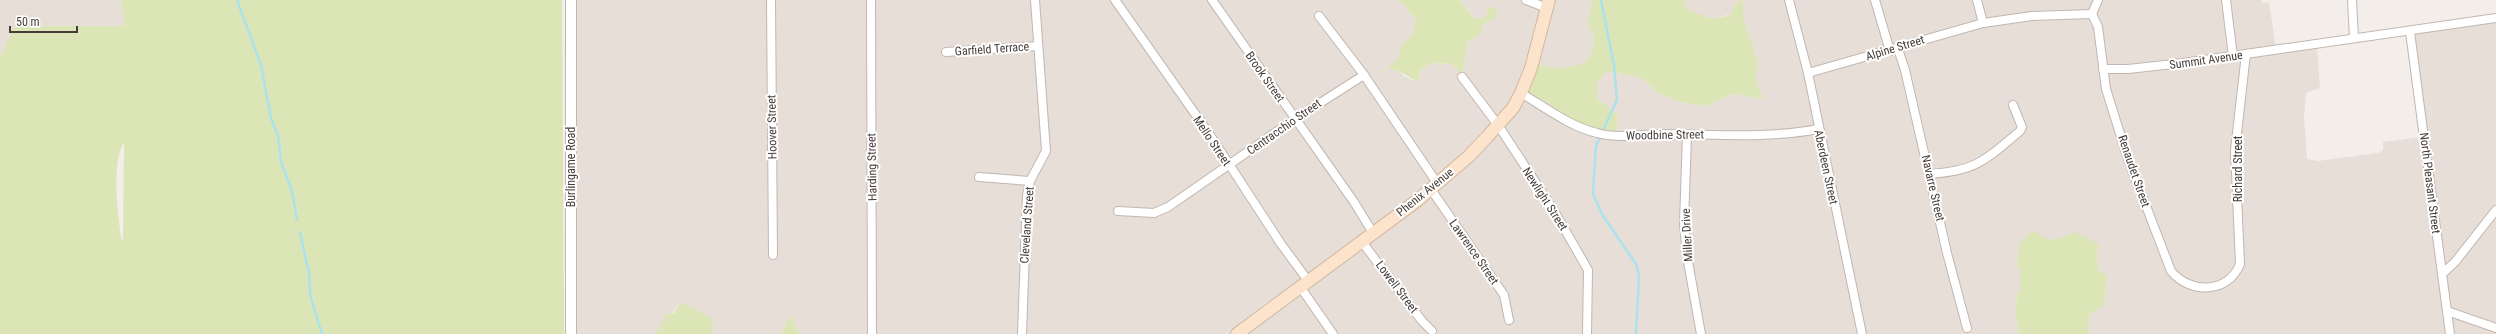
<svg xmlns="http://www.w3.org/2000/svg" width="2496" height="334" font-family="'Roboto Condensed',sans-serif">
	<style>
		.residential { fill: #e7ded8 }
		.green { fill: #dce5b6; fill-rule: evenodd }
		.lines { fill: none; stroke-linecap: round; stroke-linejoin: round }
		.stream { stroke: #abe3ec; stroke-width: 2.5 }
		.minor-casing { stroke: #c2b6b0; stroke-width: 10 }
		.tertiary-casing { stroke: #c2b6b0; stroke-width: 12 }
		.secondary-casing { stroke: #d3b79e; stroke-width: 14 }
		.minor { stroke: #fff; stroke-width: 8 }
		.tertiary { stroke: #fff; stroke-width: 10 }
		.secondary { stroke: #fbe3cc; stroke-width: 12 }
		.labels { text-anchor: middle; stroke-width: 4; stroke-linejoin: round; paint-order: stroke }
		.street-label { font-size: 12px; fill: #473d38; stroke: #fff }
	</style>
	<rect width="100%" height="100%" fill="#f4eeea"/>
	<g class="residential">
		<path d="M 0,0 L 121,0 L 125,26 L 20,26 L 13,28 L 0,57 Z"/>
		<path d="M 570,0 L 1396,0 L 1402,3 L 1416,20 L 1412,36 L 1401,45 L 1399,58 L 1370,81 L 1388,68 L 1398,70 L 1404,76 L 1417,82 L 1421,70 L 1433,63 L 1452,64 L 1463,75 L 1467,42 L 1480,34 L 1483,25 L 1497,16 L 1488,6 L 1487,14 L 1480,19 L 1475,18 L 1459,0 L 1592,0 L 1587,24 L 1594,36 L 1592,53 L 1584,63 L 1559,69 L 1533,63 L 1616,135 L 1618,114 L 1597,99 L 1597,82 L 1607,71 L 1642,78 L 1657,93 L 1680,102 L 1707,106 L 1732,94 L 1764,99 L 1756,83 L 1757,59 L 1743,19 L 1742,1 L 1735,4 L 1732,13 L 1718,18 L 1701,17 L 1685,7 L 1684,0 L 2262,0 L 2262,3 L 2269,2 L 2276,49 L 2317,46 L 2320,88 L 2306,93 L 2304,116 L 2307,159 L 2318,161 L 2378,153 L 2383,150 L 2383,142 L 2422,137 L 2413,33 L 2496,20 L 2496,334 L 2091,334 L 2087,327 L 2090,314 L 2104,306 L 2107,276 L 2098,270 L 2097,250 L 2063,239 L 2046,239 L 2039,236 L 2017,264 L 2020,271 L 2020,288 L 2017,294 L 2015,314 L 2019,334 L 800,334 L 790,316 L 781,334 L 713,334 L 711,318 L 681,302 L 655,334 L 571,334 Z"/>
	</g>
	<g class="green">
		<path d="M 121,0 L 562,0 L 564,334 L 0,334 L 0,57 L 13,28 L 20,26 L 125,26 ZM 124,142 L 123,241 L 121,238 C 118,211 111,166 124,142 Z"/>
		<path d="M 1396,0 L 1459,0 L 1474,18 L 1480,19 L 1487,14 L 1488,6 L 1496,9 L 1497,16 L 1483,25 L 1480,34 L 1467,42 L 1463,76 L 1452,64 L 1433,63 L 1421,70 L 1417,82 C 1408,76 1399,70 1388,68 L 1370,81 L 1399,58 L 1401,45 L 1412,36 L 1416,20 L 1402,3 Z"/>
		<path d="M 1592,0 L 1684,0 L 1685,7 C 1700,16 1716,23 1732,13 L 1735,4 L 1743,0 L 1743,19 L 1757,59 L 1756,83 L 1764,99 L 1732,94 L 1707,106 L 1680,102 L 1657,93 L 1642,78 L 1607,71 L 1597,82 L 1597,99 L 1618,114 L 1616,135 L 1601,135 L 1523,95 L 1533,63 L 1559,69 L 1584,63 L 1592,53 L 1594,36 L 1587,24 Z"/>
		<path d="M 2034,230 C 2046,244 2061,240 2075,232 L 2099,244 L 2097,250 L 2098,270 L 2107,276 L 2104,306 L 2090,314 L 2087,327 L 2091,334 L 2019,334 L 2015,314 L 2017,294 L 2020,288 L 2020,271 L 2017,264 L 2019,243 Z"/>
		<path d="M 681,302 L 711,318 L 713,334 L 655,334 L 665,319 L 665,314 L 674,313 Z"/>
		<path d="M 790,315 L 799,332 L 800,334 L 781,334 Z"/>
	</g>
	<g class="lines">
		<g class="stream">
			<path d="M 237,0 L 261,65 L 271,118 L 278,136 L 281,162 L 292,191 L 297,220"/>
			<path d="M 1601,0 L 1614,65 L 1617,100 L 1596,146 L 1593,194 L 1603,216 L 1636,264 L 1639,275 L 1636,334"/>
			<path d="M 300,232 L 309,274 L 310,295 L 322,334"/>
		</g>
		<g class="minor-casing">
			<g id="minor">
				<path d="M 771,0 L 773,255"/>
				<path d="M 871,0 L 872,334"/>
				<path d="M 1115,0 L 1210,135 L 1281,244 L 1309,282"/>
				<path d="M 1212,0 L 1354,202 L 1373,233"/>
				<path d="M 1526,0 L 1547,8"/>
				<path d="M 1789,0 L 1808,73 L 1862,334"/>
				<path d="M 1875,0 L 1890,51"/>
				<path d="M 1977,0 L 1983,23"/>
				<path d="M 2226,0 L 2233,56"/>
				<path d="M 2352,0 L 2354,38"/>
				<path d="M 2092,14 L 2098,27 L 2106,89 L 2128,159 L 2171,271 C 2190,294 2228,294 2240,264 L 2235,150 L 2246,54"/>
				<path d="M 2092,14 L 2098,0"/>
				<path d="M 1319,16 L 1364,75 L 1437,183"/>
				<path d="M 2410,32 L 2450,334"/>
				<path d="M 1898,49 L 1905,70 L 1947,253 L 1967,328"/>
				<path d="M 946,52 L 1038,46"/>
				<path d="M 2103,69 L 2128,69 L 2183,63 L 2496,18"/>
				<path d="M 1808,73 L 1983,23 L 2032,16 L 2092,14"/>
				<path d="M 1462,77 L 1498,125 L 1553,209 L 1588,270 L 1587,334"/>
				<path d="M 1521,93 C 1546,108 1569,126 1597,133 C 1618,139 1642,134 1663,134 C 1715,134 1767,139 1818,129"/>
				<path d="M 1687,135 L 1684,223 L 1687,256 L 1701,334"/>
				<path d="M 1929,174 C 1977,171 1985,160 2020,131 L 2022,127 L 2013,105"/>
				<path d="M 979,177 L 1030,181"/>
				<path d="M 1430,188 L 1504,295 L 1509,320"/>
				<path d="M 1118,211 L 1154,213 L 1168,207 L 1295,119 L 1364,75"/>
				<path d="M 1362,242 L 1422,321 L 1432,331"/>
				<path d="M 2442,274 L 2455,262 L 2496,210"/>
				<path d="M 1301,288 L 1333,334"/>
				<path d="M 2447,311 L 2496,328"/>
				<path d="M 1022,334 L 1027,195 L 1030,181 L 1046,151 L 1035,0"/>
			</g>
		</g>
		<g class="tertiary-casing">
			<path id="tertiary" d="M 571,0 L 571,334"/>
		</g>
		<g class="secondary-casing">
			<path id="secondary" d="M 1237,334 L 1418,200 L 1469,156 L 1487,137 L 1513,108 L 1521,93 L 1531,68 L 1549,0"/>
		</g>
		<use href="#minor" class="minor"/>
		<use href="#tertiary" class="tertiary"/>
		<use href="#secondary" class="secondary"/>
	</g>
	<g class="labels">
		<g class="street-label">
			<text transform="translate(1895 48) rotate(-17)" y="4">Alpine Street</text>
			<text transform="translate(992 49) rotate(-4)" y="4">Garfield Terrace</text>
			<text transform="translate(2206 60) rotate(-8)" y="4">Summit Avenue</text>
			<text transform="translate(1265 77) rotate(55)" y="4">Brook Street</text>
			<text transform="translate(772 127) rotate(-91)" y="4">Hoover Street</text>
			<text transform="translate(1284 127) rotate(-35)" y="4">Centracchio Street</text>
			<text transform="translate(1665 135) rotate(-1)" y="4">Woodbine Street</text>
			<text transform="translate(1212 141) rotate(56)" y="4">Mello Street</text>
			<text transform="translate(571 167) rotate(-90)" y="4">Burlingame Road</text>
			<text transform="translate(872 167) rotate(-91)" y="4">Harding Street</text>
			<text transform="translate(1826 167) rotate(78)" y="4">Aberdeen Street</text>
			<text transform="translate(2238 169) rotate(-90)" y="4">Richard Street</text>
			<text transform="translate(2134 171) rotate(71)" y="4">Renaudet Street</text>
			<text transform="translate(2430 183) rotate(83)" y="4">North Pleasant Street</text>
			<text transform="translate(1933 188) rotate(77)" y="4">Navarre Street</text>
			<text transform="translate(1425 192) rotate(-39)" y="4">Phenix Avenue</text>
			<text transform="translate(1545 199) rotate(57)" y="4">Newlight Street</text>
			<text transform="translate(1027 225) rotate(-86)" y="4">Cleveland Street</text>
			<text transform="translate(1687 235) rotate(-93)" y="4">Miller Drive</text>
			<text transform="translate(1474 252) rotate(55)" y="4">Lawrence Street</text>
			<text transform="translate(1397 287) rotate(53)" y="4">Lowell Street</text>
		</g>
	</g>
	<path d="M10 26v6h67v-6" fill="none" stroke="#473d38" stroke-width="2"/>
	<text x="16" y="26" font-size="12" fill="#473d38" stroke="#ffffff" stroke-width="3" paint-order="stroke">50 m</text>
</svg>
